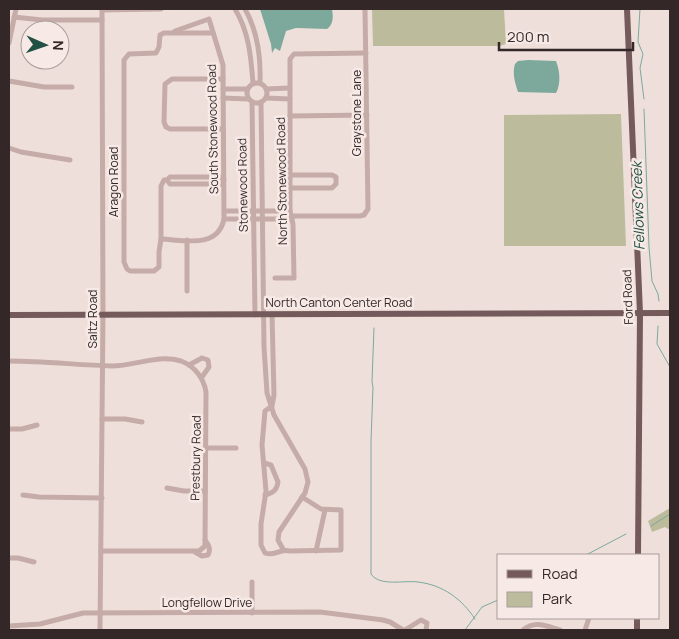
<svg xmlns="http://www.w3.org/2000/svg" width="679" height="639" font-family="Manrope,sans-serif">
	<style>
		.green { fill: #bcbc9c }
		.water { fill: #7ca99c }
		.lines { fill: none; stroke-linecap: round; stroke-linejoin: round }
		.stream { stroke: #7ca99c; stroke-width: 1 }
		.minor { stroke: #c6aca8; stroke-width: 5 }
		.major { stroke: #745a5a; stroke-width: 6 }
		.labels { text-anchor: middle; stroke-width: 5; stroke-linejoin: round; paint-order: stroke }
		.street-label { font-size: 12px; fill: #332728; stroke: #f7eae6 }
		.water-label { font-size: 14px; font-style: italic; fill: #215044; stroke: #f7eae6 }
	</style>
	<rect width="100%" height="100%" fill="#efdfdb"/>
	<g class="green">
		<path d="M 372,9 L 504,9 L 506,44 L 500,46 L 373,46 Z"/>
		<path d="M 621,114 L 626,246 L 504,246 L 504,115 Z"/>
		<path d="M 670,508 L 670,530 L 665,527 L 652,532 L 648,521 Z"/>
	</g>
	<g class="water">
		<path d="M 260,9 L 332,9 C 333,16 334,24 327,29 L 296,28 L 286,31 L 280,51 L 275,48 L 272,53 L 271,44 Z"/>
		<path d="M 528,60 L 556,61 C 560,71 561,84 556,93 L 518,92 C 515,83 512,73 515,64 L 518,61 Z"/>
	</g>
	<g class="lines">
		<g class="stream">
			<path d="M 640,9 L 638,42 L 643,54 L 640,68 L 644,99"/>
			<path d="M 644,109 L 649,247 L 652,281 L 658,294 L 659,301"/>
			<path d="M 658,326 L 657,344 L 670,367"/>
			<path d="M 374,328 L 372,382 L 373,387 L 371,441 L 371,574 C 380,587 404,580 418,582 C 443,585 462,599 475,619"/>
			<path d="M 651,526 L 670,514"/>
			<path d="M 586,555 L 626,534"/>
			<path d="M 465,630 L 482,607 L 498,600"/>
		</g>
		<g class="minor">
			<path d="M 235,9 C 249,32 251,57 253,83"/>
			<path d="M 245,9 C 258,32 261,57 260,83"/>
			<path d="M 102,10 L 161,9"/>
			<path d="M 14,17 L 42,20 L 102,20"/>
			<path d="M 9,43 L 16,9"/>
			<path d="M 9,81 L 44,87 L 72,87"/>
			<circle cx="257" cy="93" r="10"/>
			<path d="M 223,89 L 247,89"/>
			<path d="M 266,89 L 290,88"/>
			<path d="M 223,98 L 248,99"/>
			<path d="M 266,98 L 290,99"/>
			<path d="M 252,102 L 255,315"/>
			<path d="M 261,102 L 264,347 L 267,393 L 274,415 L 305,469 L 308,482 L 305,493 L 279,532 L 278,540 L 283,549"/>
			<path d="M 290,116 L 367,115"/>
			<path d="M 223,129 L 170,129 L 166,127 L 164,122 L 165,84 L 172,79 L 223,79"/>
			<path d="M 9,148 L 21,152 L 70,160"/>
			<path d="M 290,175 L 332,175 L 336,177 L 336,184 L 332,188 L 290,188"/>
			<path d="M 170,177 L 221,177 L 224,180 L 221,184 L 170,184 L 167,180 Z"/>
			<path d="M 167,180 L 164,180 L 161,186 L 161,239 L 159,252 L 159,267 L 154,271 L 130,271 L 127,269 L 124,262 L 124,60 L 129,54 L 156,53 L 159,47 L 160,35 L 164,33 L 213,33"/>
			<path d="M 224,211 L 290,211"/>
			<path d="M 291,216 L 360,216 L 364,215 L 368,209 L 365,9"/>
			<path d="M 224,219 L 292,219"/>
			<path d="M 161,239 C 184,240 218,249 224,219 L 223,65 L 209,19 L 175,31"/>
			<path d="M 187,240 L 187,291"/>
			<path d="M 275,278 L 294,278 L 293,224 L 290,211 L 290,59 L 294,54 L 366,53"/>
			<path d="M 272,314 L 274,395 L 272,406 L 265,411 L 262,445 L 266,491 L 261,524 L 261,545 L 265,553 C 275,557 279,548 290,551 L 341,550 L 341,510 L 321,509 L 302,497"/>
			<path d="M 9,361 C 43,361 78,365 112,366 C 135,366 158,354 181,361 C 195,366 204,379 206,392 L 205,546 L 199,551 L 101,551"/>
			<path d="M 189,365 L 202,358 L 208,360 L 209,367 L 202,377"/>
			<path d="M 102,419 L 125,419 L 142,422"/>
			<path d="M 9,429 L 22,429 L 37,425"/>
			<path d="M 206,448 L 236,448"/>
			<path d="M 264,463 L 271,465 L 278,482 C 277,490 273,493 265,495"/>
			<path d="M 167,488 L 184,491 L 205,491"/>
			<path d="M 23,495 L 39,497 L 102,498"/>
			<path d="M 316,551 L 325,510"/>
			<path d="M 195,552 L 202,556 L 208,555 C 211,549 209,545 205,540"/>
			<path d="M 9,558 L 18,558 L 34,562"/>
			<path d="M 252,582 L 252,613"/>
			<path d="M 9,626 L 40,624 L 83,613 L 320,612 L 383,620 L 390,622 L 403,630"/>
			<path d="M 100,630 L 103,315 L 102,9"/>
			<path d="M 405,630 L 421,620 L 427,623 L 426,630"/>
			<path d="M 523,630 C 535,620 546,626 560,630"/>
			<path d="M 585,630 L 589,618"/>
		</g>
		<g class="major">
			<path d="M 627,9 L 640,313 L 638,555"/>
			<path d="M 9,315 L 670,313"/>
			<path d="M 637,630 L 637,618"/>
		</g>
	</g>
	<g class="labels">
		<g class="street-label">
			<text transform="translate(357 113) rotate(-90)" y="4">Graystone Lane</text>
			<text transform="translate(213 129) rotate(-91)" y="4">South Stonewood Road</text>
			<text transform="translate(282 181) rotate(-91)" y="4">North Stonewood Road</text>
			<text transform="translate(114 182) rotate(-90)" y="4">Aragon Road</text>
			<text transform="translate(243 185) rotate(-91)" y="4">Stonewood Road</text>
			<text transform="translate(628 297) rotate(-92)" y="4">Ford Road</text>
			<text x="339" y="307">North Canton Center Road</text>
			<text transform="translate(93 319) rotate(-90)" y="4">Saltz Road</text>
			<text transform="translate(196 458) rotate(-89)" y="4">Prestbury Road</text>
			<text x="207" y="607">Longfellow Drive</text>
		</g>
		<g class="water-label">
			<text transform="translate(638 206) rotate(-92)" y="5">Fellows Creek</text>
		</g>
	</g>
	<rect width="679" height="639" fill="none" stroke="#332728" stroke-width="20"/>
	<rect x="497" y="554" width="162" height="65" fill="#f7eae6" stroke="#a99c9a"/>
	<rect x="507" y="570" width="25" height="8" fill="#745a5a" stroke="#a99c9a"/>
	<text x="542" y="579" font-size="15" fill="#332728">Road</text>
	<rect x="507" y="592" width="25" height="15" fill="#bcbc9c" stroke="#a99c9a"/>
	<text x="542" y="604" font-size="15" fill="#332728">Park</text>
	<g transform="translate(45 45) rotate(92)"><circle r="24" fill="#f7eae6" stroke="#a99c9a"/>
	<path d="M0-4L9 19L0 12L-9 19Z" fill="#215044"/>
	<text y="-8" font-size="14" font-weight="bold" text-anchor="middle" fill="#332728">N</text>
	</g>
	<path d="M499 42v8h134v-8" fill="none" stroke="#332728" stroke-width="2.5"/>
	<text x="507" y="42" font-size="15" fill="#332728" stroke="#f7eae6" stroke-width="4" paint-order="stroke">200 m</text>
</svg>
